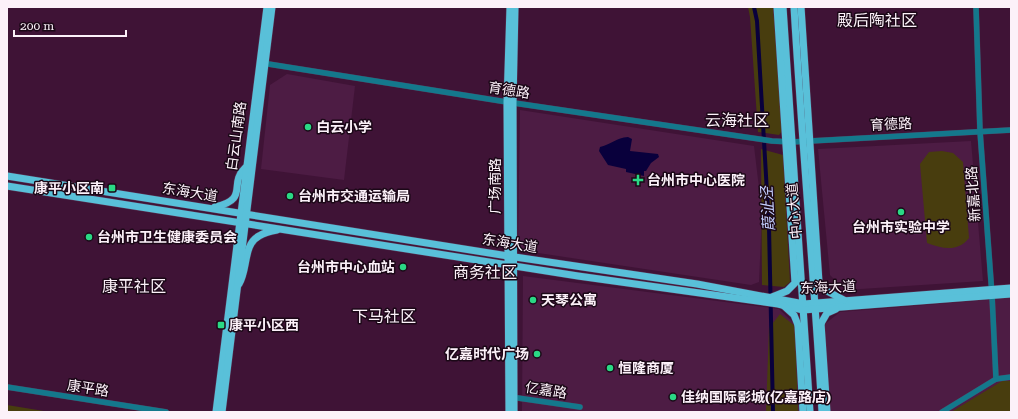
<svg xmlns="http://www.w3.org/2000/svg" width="1018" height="419" font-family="'Roboto Serif','Noto Sans SC',serif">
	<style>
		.built { fill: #4d1c44 }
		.green { fill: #483d0e }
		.water { fill: #09003c }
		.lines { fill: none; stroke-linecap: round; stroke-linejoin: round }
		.canal { stroke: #09003c; stroke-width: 4 }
		.minor-casing { stroke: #593251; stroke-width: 6 }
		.major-casing { stroke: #593251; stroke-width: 8 }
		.minor { stroke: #14788c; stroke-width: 5.5 }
		.major { stroke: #59c0d9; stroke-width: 7 }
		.poi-dot { fill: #2ad885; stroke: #1b0817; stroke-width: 1.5 }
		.labels { text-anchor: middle; stroke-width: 3; stroke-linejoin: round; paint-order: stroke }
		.street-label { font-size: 14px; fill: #fcf1f9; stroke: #1b0817 }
		.poi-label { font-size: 14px; font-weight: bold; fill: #fcf1f9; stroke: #1b0817; text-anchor: start }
		.water-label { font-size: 15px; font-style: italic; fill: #c2ccfc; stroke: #1b0817 }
		.quarter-label { font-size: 16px; fill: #fcf1f9; stroke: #1b0817 }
	</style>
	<rect width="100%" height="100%" fill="#3f1336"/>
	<g class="built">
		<path d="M 287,74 L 355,86 L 344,180 L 261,169 L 270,85 Z"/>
		<path d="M 520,110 L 754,146 L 762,213 L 759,282 L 751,285 L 525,251 L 518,244 Z"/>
		<path d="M 971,141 L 983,281 L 845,290 L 830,275 L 818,149 Z"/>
		<path d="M 523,276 L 779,309 L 796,325 L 801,412 L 522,412 Z"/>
		<path d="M 1011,298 L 1011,412 L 829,412 L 825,324 L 840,312 Z"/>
	</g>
	<g class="green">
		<path d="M 748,7 L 773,7 L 783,130 L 779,135 L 758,132 L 750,17 Z"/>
		<path d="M 761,149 L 783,155 L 790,282 L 784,287 L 762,285 Z"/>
		<path d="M 942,151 L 953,153 L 963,162 L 969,238 C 958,252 943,249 927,243 L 920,164 L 929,152 Z"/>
		<path d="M 780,314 L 795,326 L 798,412 L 766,412 L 769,328 Z"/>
		<path d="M 1002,381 L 1011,381 L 1011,412 L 951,412 Z"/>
		<path d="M 7,405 L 50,412 L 7,412 Z"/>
	</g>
	<path class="water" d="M 628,137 L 632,139 L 630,151 L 658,154 L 659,157 L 651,163 L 646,171 L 644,171 L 644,176 L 626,172 L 626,169 L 608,165 L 599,151 L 600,147 C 612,144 616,138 628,137 Z"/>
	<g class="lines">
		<path class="canal" d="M 754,7 L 757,21 L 769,227 L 773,412"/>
		<g class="minor-casing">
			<g id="minor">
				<path d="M 976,7 L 980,131 L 992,295 L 996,379"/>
				<path d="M 262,63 L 507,102 L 772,141 L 792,142 L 1011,130"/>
				<path d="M 7,387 L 166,412"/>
				<path d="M 511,397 L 580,407"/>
				<path d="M 942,412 L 996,379 L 1011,377"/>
			</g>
		</g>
		<g class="major-casing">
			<g id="major">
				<path d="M 783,7 L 810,412"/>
				<path d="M 794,7 C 802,142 814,277 822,412"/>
				<path d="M 801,7 L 819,282"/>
				<path d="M 7,176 L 508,256 L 697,284 L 804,304 L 1011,288"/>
				<path d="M 7,186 L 578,276 L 778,304 L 803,310 L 1011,294"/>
				<path d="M 215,207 C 250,199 228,184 245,168"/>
				<path d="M 817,279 L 823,289 L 844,300"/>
				<path d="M 239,284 C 248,270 243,244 259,236 C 264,233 271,231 277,230"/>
				<path d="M 772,297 L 787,291 L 795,283 L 777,7"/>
				<path d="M 784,306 L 794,315 L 800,330"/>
				<path d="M 821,323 L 827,412"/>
				<path d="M 798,326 L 803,412"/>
				<path d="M 819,327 L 827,313 L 836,309"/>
				<path d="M 216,412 L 267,7"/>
				<path d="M 222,412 L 272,7"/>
				<path d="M 509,412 L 507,102 L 510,7"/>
				<path d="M 514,412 L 513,103 L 515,7"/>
			</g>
		</g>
		<use href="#minor" class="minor"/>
		<use href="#major" class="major"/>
	</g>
	<g class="poi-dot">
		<circle cx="308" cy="127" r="4"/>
		<path d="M636 174h4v4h4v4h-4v4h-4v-4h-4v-4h4z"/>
		<rect x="108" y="184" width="8" height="8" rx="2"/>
		<circle cx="290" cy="196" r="4"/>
		<circle cx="901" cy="212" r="4"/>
		<circle cx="89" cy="237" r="4"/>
		<circle cx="403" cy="267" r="4"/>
		<circle cx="533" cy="300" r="4"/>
		<rect x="217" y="321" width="8" height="8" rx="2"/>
		<circle cx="537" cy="354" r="4"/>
		<circle cx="610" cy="368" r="4"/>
		<circle cx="673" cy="397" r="4"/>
	</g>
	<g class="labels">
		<g class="street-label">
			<text transform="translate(509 90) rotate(9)" y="5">育德路</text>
			<text transform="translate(891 124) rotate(-3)" y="5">育德路</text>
			<text transform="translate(236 136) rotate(-82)" y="5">白云山南路</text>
			<text transform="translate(495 186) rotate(-90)" y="5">广场南路</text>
			<text transform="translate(190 192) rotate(9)" y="5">东海大道</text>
			<text transform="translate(973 194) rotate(-94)" y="5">新嘉北路</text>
			<text transform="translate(794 211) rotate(-95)" y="5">中心大道</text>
			<text transform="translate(510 243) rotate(9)" y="5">东海大道</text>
			<text transform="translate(828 287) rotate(-2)" y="5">东海大道</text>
			<text transform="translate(88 388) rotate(9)" y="5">康平路</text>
			<text transform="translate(546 390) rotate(9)" y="5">亿嘉路</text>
		</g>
		<g class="poi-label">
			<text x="316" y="132">白云小学</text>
			<text x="647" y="185">台州市中心医院</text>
			<text x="104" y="193" text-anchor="end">康平小区南</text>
			<text x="298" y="201">台州市交通运输局</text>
			<text x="901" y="232" text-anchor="middle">台州市实验中学</text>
			<text x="97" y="242">台州市卫生健康委员会</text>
			<text x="395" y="272" text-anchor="end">台州市中心血站</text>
			<text x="541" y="305">天琴公寓</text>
			<text x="229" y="330">康平小区西</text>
			<text x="529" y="359" text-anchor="end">亿嘉时代广场</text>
			<text x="618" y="373">恒隆商厦</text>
			<text x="681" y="402">佳纳国际影城(亿嘉路店)</text>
		</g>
		<g class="water-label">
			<text transform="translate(768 209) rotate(-93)" y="5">葭沚泾</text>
		</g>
		<g class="quarter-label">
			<text x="877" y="26">殿后陶社区</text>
			<text x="737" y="126">云海社区</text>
			<text x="485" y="278">商务社区</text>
			<text x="134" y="292">康平社区</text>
			<text x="384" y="322">下马社区</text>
		</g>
	</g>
	<rect width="1018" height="419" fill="none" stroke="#fcf1f9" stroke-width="16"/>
	<path d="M14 30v6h112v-6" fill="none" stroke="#fcf1f9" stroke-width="2"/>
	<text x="20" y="30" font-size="12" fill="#fcf1f9" stroke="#1b0817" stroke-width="3" paint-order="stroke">200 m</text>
</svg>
